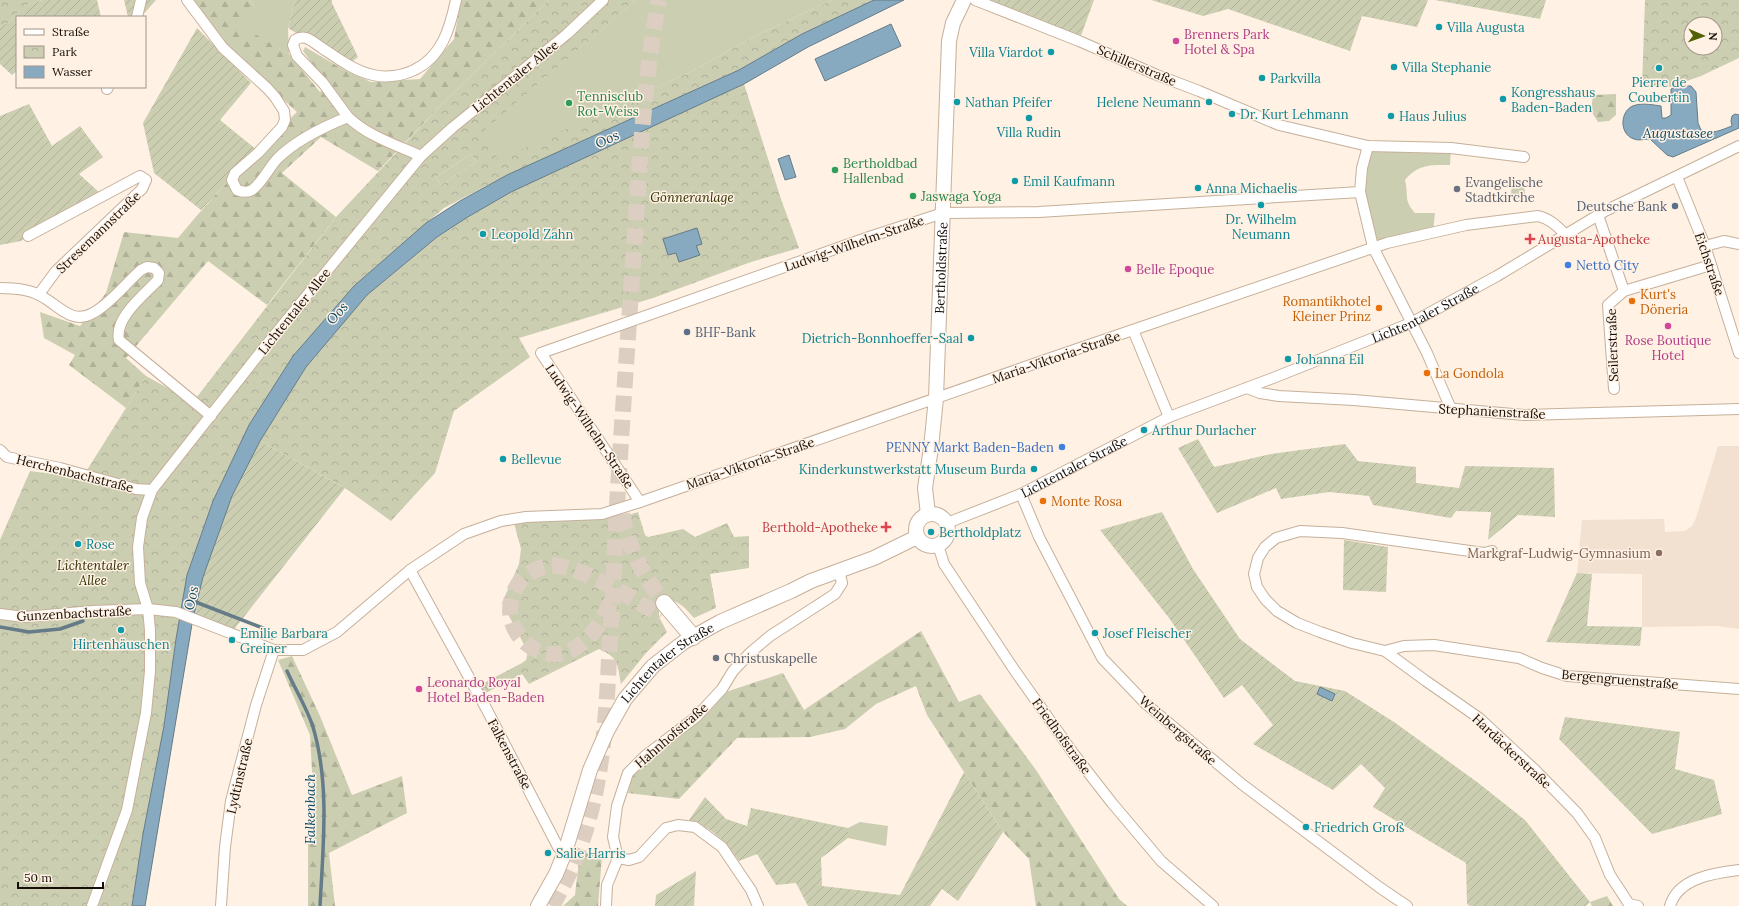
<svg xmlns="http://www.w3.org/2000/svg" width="1739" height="906" font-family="Lora,serif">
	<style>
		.built { fill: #f2e1d0 }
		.grass { fill: #ccceb2 }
		.forest { fill: url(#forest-firs) }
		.park { fill: url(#park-crowns); fill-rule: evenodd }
		.garden { fill: url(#garden-furrows) }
		.water { fill: #87aac0; stroke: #657b88 }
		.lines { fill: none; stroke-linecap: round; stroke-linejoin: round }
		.stream { stroke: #657b88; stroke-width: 3.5 }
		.primary-tunnel { stroke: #dccfc2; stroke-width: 16; stroke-dasharray: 16 8; stroke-linecap: butt }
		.minor-casing { stroke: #c6b09a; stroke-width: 12 }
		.secondary-casing { stroke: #c6b09a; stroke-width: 16 }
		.primary-casing { stroke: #c6b09a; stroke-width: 18 }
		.minor { stroke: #fff; stroke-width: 10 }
		.secondary { stroke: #fff; stroke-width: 14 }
		.primary { stroke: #fff; stroke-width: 16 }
		.culture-dot { fill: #0f9aa8; stroke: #fff1e3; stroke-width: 1.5 }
		.hotel-dot { fill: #d1479c; stroke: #fff1e3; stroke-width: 1.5 }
		.leisure-dot { fill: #2e9e5b; stroke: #fff1e3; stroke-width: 1.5 }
		.worship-dot { fill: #6b7280; stroke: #fff1e3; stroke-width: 1.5 }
		.service-dot { fill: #5c6f8a; stroke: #fff1e3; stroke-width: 1.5 }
		.health-dot { fill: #e0444e; stroke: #fff1e3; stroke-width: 1.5 }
		.shop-dot { fill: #3f7fe0; stroke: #fff1e3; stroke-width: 1.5 }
		.food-dot { fill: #e8710a; stroke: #fff1e3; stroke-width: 1.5 }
		.education-dot { fill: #8d6e63; stroke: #fff1e3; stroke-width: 1.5 }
		.labels { text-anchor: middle; stroke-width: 3; stroke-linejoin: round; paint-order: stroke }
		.culture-label { font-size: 13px; fill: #0d838f; stroke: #fff1e3; text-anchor: start }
		.hotel-label { font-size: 13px; fill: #b23c85; stroke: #fff1e3; text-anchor: start }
		.street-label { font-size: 13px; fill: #160e07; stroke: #fff1e3 }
		.leisure-label { font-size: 13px; fill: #27864d; stroke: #fff1e3; text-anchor: start }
		.worship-label { font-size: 13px; fill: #5b616d; stroke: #fff1e3; text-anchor: start }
		.park-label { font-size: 13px; font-style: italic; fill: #2f3001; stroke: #fff1e3 }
		.service-label { font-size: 13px; fill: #4e5e75; stroke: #fff1e3; text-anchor: end }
		.health-label { font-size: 13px; fill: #be3a42; stroke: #fff1e3; text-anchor: start }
		.shop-label { font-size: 13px; fill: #366cbe; stroke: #fff1e3; text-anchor: start }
		.food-label { font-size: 13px; fill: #c56008; stroke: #fff1e3; text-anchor: start }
		.education-label { font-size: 13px; fill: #785e54; stroke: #fff1e3; text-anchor: end }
		.water-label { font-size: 14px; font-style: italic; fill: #0c4c6b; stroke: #fff1e3 }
	</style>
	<defs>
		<pattern id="forest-firs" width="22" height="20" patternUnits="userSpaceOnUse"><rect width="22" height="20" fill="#ccceb2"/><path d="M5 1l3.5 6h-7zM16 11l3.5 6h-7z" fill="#aeb098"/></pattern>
		<pattern id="park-crowns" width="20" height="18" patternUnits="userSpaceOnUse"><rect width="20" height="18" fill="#ccceb2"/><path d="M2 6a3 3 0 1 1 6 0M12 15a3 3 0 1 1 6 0" fill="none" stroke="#aeb098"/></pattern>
		<pattern id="garden-furrows" width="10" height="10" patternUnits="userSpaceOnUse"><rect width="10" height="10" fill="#ccceb2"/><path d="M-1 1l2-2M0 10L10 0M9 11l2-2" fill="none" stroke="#aeb098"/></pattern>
	</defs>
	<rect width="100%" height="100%" fill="#fff1e3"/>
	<path class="built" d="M 1718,446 L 1739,446 L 1739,629 L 1717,626 L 1642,627 L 1642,574 L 1577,573 L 1582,520 L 1664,519 L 1665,532 L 1685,531 L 1692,526 L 1696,518 Z"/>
	<g class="grass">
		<path d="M 249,0 L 295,0 L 288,28 L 289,54 L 240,26 L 255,6 Z"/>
		<path d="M 636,0 L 832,0 L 763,32 L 690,72 L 499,161 L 479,134 Z"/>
		<path d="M 1368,146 L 1451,148 L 1450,165 C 1431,165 1418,164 1405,180 C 1409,196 1403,199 1415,213 L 1435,213 L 1433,232 L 1373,247 L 1360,192 Z"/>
		<path d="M 471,154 L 476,162 L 441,185 L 436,177 Z"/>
		<circle cx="1518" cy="192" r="7"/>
		<path d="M 860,822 L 888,826 L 886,846 L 848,838 L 848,828 Z"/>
	</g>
	<g class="forest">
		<path d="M 192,0 L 249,0 L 255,6 L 241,26 L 289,54 L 320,92 L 328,85 L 303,51 L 305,47 L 346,71 L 371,82 L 420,79 L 454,39 L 461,0 L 549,0 L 442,104 L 378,171 L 321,137 L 282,173 L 336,217 L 267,305 L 208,261 L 126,358 L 146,376 L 126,408 L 69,365 L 75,355 L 44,338 L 40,312 L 80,326 L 106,293 L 124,232 L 178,238 C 215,193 255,152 297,112 L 226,47 Z"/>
		<path d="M 1616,94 L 1616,115 L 1609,121 L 1598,122 L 1591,111 L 1593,95 Z"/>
		<path d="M 921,631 L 959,702 L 980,694 L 1036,770 L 1119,899 L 1127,906 L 1036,906 L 1029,859 L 1003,832 L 927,715 L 916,686 L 876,704 L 845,729 L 810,737 L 737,738 L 679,799 L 628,793 L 633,774 L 695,723 L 726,692 L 783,673 L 804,710 Z"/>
		<path d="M 292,656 L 320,716 L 352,795 L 402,776 L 407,813 L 329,853 L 335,906 L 308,906 L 308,839 L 313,789 L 310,735 L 278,660 Z"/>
		<path d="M 580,852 L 602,856 L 598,906 L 563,906 L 575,895 Z"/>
		<path d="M 1607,896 L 1613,906 L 1592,906 L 1590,902 Z"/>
	</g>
	<g class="park">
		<path d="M 0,0 L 43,0 L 24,6 L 9,22 L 0,27 Z"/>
		<path d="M 549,0 L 636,0 L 480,134 L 499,160 L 690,72 L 763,32 L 832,0 L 874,0 L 802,34 L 739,70 L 507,175 L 444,208 L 354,286 L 293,356 L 249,425 L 213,501 L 187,575 L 176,639 L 164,726 L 143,834 L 132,906 L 0,906 L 0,540 L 30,471 L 82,478 L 146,376 L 193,402 L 336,217 L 442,104 ZM 471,154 L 476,162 L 441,185 L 436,177 Z"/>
		<path d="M 1645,0 L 1739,0 L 1739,58 L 1701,76 L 1670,87 L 1642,86 ZM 1691,24 L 1715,24 L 1715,48 L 1691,48 Z"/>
		<path d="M 744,84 L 782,202 L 799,248 L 751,262 L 653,298 L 519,338 L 530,357 L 454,411 L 435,473 L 391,521 L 345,488 L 260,441 L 306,367 L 367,295 L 437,237 L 466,218 L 511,192 Z"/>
		<path d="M 638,512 L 645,535 L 648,537 L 683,529 L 695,537 L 727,523 L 734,537 L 749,536 L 749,568 L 710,574 L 716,608 L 694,618 C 686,609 680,601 667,600 L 659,609 L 659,617 L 667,632 L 646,653 L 621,684 C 617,663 619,658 599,649 L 529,684 L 522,674 L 484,694 L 480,685 L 522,663 L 526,660 L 528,652 L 502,603 L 519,564 L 521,549 L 514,523 L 602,514 L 622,517 Z"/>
	</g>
	<g class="garden">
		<path d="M 43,0 L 97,0 L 101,17 L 17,17 L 17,71 L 12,75 L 0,64 L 0,27 L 9,22 L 24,6 Z"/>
		<path d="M 124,0 L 156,0 L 141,17 L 128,17 Z"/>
		<path d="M 295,0 L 332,0 L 332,3 L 358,57 L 348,65 L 288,28 Z"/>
		<path d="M 983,0 L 1094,0 L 1079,41 Z"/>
		<path d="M 1151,0 L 1428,0 L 1417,27 L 1362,16 L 1350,51 L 1228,9 L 1203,16 Z"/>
		<path d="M 1435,0 L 1546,0 L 1540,19 Z"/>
		<path d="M 197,28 L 251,83 L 220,120 L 257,150 L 201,210 L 154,173 L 143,123 Z"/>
		<path d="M 29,104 L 52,146 L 80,126 L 103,157 L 79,174 L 100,193 L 21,241 L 0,245 L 0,116 Z"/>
		<path d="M 1198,439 L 1214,467 L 1271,454 L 1345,444 L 1358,461 L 1416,467 L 1416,483 L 1459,488 L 1465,466 L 1554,468 L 1555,517 L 1518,515 L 1488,540 L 1491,512 L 1456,511 L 1451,518 L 1373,505 L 1369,496 L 1329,492 L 1281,499 L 1276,488 L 1217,513 L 1178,448 Z"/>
		<path d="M 260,441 L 345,488 L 232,632 L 193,618 L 203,577 L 232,496 Z"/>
		<path d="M 1162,512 L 1193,569 L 1240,639 L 1295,681 L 1345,691 L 1394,722 L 1477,782 L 1525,820 L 1590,902 L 1586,906 L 1470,906 L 1467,904 L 1466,863 L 1373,807 L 1385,788 L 1361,764 L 1333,790 L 1253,744 L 1273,725 L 1242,685 L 1224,698 L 1169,618 L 1100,530 Z"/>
		<path d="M 1344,540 L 1388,547 L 1386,592 L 1343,590 Z"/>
		<path d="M 1577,573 L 1592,574 L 1587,626 L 1642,627 L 1640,646 L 1546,642 Z"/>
		<path d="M 1565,717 L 1680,732 L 1675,769 L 1714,780 L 1722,814 L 1652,834 L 1559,739 Z"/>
		<path d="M 964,772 L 1003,832 L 958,901 L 942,889 L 930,906 L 808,906 L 796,883 L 776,885 L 757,854 L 739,861 C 722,838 715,830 689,820 L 705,797 L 726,819 L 747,826 L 751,808 L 848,828 L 848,838 L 821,858 L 822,886 L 900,895 Z"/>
		<path d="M 696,871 L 694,906 L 655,906 L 656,895 Z"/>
	</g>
	<g class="water">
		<path d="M 874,0 L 904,0 L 808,47 L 744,84 L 511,192 L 466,218 L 437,237 L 367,295 L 306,367 L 260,441 L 232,496 L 203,577 L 193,618 L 145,906 L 132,906 L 143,834 L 164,726 L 176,639 L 187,575 L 213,501 L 249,425 L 293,356 L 354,286 L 426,223 L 460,201 L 507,175 L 739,70 L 802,34 Z"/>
		<path d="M 891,24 L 901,46 L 825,81 L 815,59 Z"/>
		<path d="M 1678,86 L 1691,86 L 1696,92 L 1698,123 L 1701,130 C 1712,135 1721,130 1732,126 L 1731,121 L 1732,116 L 1735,114 L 1739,115 L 1739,128 L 1673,157 L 1667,155 L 1650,139 C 1645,139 1638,141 1634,139 C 1618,134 1620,108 1636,105 C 1643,103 1654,105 1661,106 L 1662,118 L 1666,118 L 1671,115 L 1671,89 Z"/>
		<path d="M 789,155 L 796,177 L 785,180 L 778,159 Z"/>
		<path d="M 697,228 L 702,244 L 696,246 L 700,255 L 679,262 L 676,253 L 668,255 L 663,239 Z"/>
		<path d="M 1320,687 L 1335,694 L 1332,701 L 1317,694 Z"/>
	</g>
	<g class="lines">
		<g class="stream">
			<path d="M 193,601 L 268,630 L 272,638"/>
			<path d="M 0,627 L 29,632 L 60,629 L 83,621"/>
			<path d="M 287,671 C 295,689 307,708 313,727 C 330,784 323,847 320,906"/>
		</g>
		<g class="primary-tunnel">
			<path d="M 622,514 C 628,547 643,576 664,603"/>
			<path d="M 610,603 C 602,623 586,647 564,653 C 533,661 502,629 512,598 C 514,590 518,583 524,577 C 534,570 545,564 558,566 C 587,570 636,600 661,616"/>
			<path d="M 552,906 C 599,827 605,748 609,658 C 612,613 614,568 616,524 C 621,432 628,340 634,248 C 640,165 643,82 659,0"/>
		</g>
		<g class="minor-casing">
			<g id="minor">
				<path d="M 187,0 L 223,48 L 267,88 L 275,97 L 284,111 L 285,120 L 282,127 L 258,153 L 235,173 L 232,180 L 237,190 C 242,192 247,193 252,190 C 262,183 268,169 277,159 C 296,140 323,127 348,117 C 368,136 396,145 421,156"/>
				<path d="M 975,0 L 1079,41 L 1157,75 L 1199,91 L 1279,125 L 1368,146 L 1451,148 L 1524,157"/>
				<path d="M 137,17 L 141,0"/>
				<path d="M 107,89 L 108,87"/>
				<path d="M 348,117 L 323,83 L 297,56 L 293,45 L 295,40 C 298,38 302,37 306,38 C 312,40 317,45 322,48 C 337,58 354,71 373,75 C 386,78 402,76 414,70 C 442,57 450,28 456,0"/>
				<path d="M 1368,146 L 1362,168 L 1360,192 L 1373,247 L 1427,353 L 1451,409"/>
				<path d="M 1677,177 L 1705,246 L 1739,353"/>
				<path d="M 1598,215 L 1624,291"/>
				<path d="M 28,236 L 140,176 L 146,180 L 142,189 L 56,271 L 39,294"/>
				<path d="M 1705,246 L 1724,241 L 1739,244"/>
				<path d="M 0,288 C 12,288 28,289 39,295 C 57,303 71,326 93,313 C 110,304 126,283 141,270 L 147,267 L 154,268 L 159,273 L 158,280 C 144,295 114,318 119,340 L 211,416"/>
				<path d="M 1133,330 L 1169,417"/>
				<path d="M 1247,388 L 1260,393 L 1279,396 L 1354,400 L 1524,415 L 1739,409"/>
				<path d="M 1614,389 L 1608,305 L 1624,291 L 1711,265"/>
				<path d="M 0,450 L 7,457 L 60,468 L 136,489 L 152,490"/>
				<path d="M 1021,494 L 1039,537 L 1102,658 L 1146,704 L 1243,785 L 1379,887 L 1407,906"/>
				<path d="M 640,502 L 541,353 L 869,237 L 943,213 L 1039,212 L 1360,192"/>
				<path id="s1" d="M 947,523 L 1021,494 L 1169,417 L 1273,378 L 1411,323 L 1497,276 L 1605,211 L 1739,146"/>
				<path d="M 938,545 L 944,564 L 1015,671 L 1073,753 L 1112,803 L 1161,861 L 1213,906"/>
				<path d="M 1492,551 L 1484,553 L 1342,533 L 1300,531 L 1276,538 L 1265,547 L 1258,558 L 1254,574 L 1257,587 L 1265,599 L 1277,611 L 1297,623 L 1320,632 L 1352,643 L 1385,651 L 1426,681 L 1479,718 L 1535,770 L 1577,813 L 1595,838 L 1610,875 L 1629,904 L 1638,906"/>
				<path d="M 410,570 L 487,710 L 558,847 L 565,852"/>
				<path d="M 0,614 L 24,617 L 93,611 L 148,609 L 176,612 L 274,650 L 303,650 L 337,632 L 410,570 L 464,534 L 501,521 L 526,517 L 602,514 L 640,502 L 1045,360 L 1387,243 L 1466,225 L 1538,216 C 1550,219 1556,225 1565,234"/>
				<path d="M 1385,651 L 1404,646 L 1434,645 L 1519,658 L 1542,668 L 1567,676 L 1739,689"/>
				<path d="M 92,906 L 127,810 L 146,713 L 150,671 L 150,630 L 148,609 L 140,583 L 138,547 L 142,518 L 152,490 L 263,349 L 421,156 L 452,128 L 567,34 L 603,0"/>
				<path d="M 221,906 L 225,847 L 231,801 L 256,705 L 274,650"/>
				<path d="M 606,906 L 607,885 L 618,858"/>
				<path d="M 758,906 L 751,890 L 722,847 L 695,827 L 678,825 L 666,828 L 639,857 L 629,860 L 618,858 L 613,837 L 617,806 L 628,773 L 645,756 L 696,717 L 722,689 L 733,671 L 751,652 L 770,636 L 835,594 L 842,583 L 839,570"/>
				<path d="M 1670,906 C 1678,878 1714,873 1739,870"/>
			</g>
		</g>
		<g class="secondary-casing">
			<g id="secondary">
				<circle cx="932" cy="530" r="16"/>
				<path id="s2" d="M 928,514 L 925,488 L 931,448 L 936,398 L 949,41 L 953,23 L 964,0"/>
				<path id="s3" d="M 538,906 L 556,874 L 565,852 L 590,770 L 607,731 L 625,699 L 653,666 L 684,642 L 720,622 L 791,591 L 811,581 L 874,558 L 917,537"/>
			</g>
		</g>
		<g class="primary-casing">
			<path id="primary" d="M 664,603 L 693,637"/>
		</g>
		<use href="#minor" class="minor"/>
		<use href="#secondary" class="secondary"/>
		<use href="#primary" class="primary"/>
	</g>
	<g class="culture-dot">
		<circle cx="1439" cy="27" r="4"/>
		<circle cx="1051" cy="52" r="4"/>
		<circle cx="1394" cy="67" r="4"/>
		<circle cx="1659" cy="68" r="4"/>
		<circle cx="1262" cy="78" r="4"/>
		<circle cx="1503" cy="99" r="4"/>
		<circle cx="957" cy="102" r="4"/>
		<circle cx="1209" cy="102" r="4"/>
		<circle cx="1232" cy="114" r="4"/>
		<circle cx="1391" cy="116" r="4"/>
		<circle cx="1029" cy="118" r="4"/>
		<circle cx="1015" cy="181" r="4"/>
		<circle cx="1198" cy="188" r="4"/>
		<circle cx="1261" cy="205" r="4"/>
		<circle cx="483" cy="234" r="4"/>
		<circle cx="971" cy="338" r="4"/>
		<circle cx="1288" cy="359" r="4"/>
		<circle cx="1144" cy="430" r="4"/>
		<circle cx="503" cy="459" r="4"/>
		<circle cx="1034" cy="469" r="4"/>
		<circle cx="931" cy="532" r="4"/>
		<circle cx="78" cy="544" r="4"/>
		<circle cx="121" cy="630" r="4"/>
		<circle cx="1095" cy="633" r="4"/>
		<circle cx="232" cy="640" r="4"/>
		<circle cx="1306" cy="827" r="4"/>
		<circle cx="548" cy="853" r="4"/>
	</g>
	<g class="hotel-dot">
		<circle cx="1176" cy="41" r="4"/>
		<circle cx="1128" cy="269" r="4"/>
		<circle cx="1668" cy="326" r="4"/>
		<circle cx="419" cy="689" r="4"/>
	</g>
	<g class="leisure-dot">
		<circle cx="569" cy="103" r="4"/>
		<circle cx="835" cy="170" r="4"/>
		<circle cx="913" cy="196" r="4"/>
	</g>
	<g class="worship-dot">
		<circle cx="1457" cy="189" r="4"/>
		<circle cx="716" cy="658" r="4"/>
	</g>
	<g class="service-dot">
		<circle cx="1675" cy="206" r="4"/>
		<circle cx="687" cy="332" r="4"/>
	</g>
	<g class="health-dot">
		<path d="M1528 233h4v4h4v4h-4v4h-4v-4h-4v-4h4z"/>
		<path d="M884 521h4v4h4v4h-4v4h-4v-4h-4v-4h4z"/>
	</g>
	<g class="shop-dot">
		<circle cx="1568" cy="265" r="4"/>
		<circle cx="1062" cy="447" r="4"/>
	</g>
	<g class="food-dot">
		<circle cx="1632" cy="301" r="4"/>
		<circle cx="1379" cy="308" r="4"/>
		<circle cx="1427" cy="373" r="4"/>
		<circle cx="1043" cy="501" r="4"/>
	</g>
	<circle class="education-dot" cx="1659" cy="553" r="4"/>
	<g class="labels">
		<g class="culture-label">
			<text x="1447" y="32">Villa Augusta</text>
			<text x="1043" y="57" text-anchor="end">Villa Viardot</text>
			<text x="1402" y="72">Villa Stephanie</text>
			<text x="1270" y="83">Parkvilla</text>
			<text x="1659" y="87" text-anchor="middle">Pierre de<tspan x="1659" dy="15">Coubertin</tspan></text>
			<text x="1511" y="97">Kongresshaus<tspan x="1511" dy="15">Baden-Baden</tspan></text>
			<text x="965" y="107">Nathan Pfeifer</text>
			<text x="1201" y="107" text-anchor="end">Helene Neumann</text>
			<text x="1240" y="119">Dr. Kurt Lehmann</text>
			<text x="1399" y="121">Haus Julius</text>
			<text x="1029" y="137" text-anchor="middle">Villa Rudin</text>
			<text x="1023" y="186">Emil Kaufmann</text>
			<text x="1206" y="193">Anna Michaelis</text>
			<text x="1261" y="224" text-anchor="middle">Dr. Wilhelm<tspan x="1261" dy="15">Neumann</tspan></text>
			<text x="491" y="239">Leopold Zahn</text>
			<text x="963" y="343" text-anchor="end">Dietrich-Bonnhoeffer-Saal</text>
			<text x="1296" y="364">Johanna Eil</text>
			<text x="1152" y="435">Arthur Durlacher</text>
			<text x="511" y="464">Bellevue</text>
			<text x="1026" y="474" text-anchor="end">Kinderkunstwerkstatt Museum Burda</text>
			<text x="939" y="537">Bertholdplatz</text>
			<text x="86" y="549">Rose</text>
			<text x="240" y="638">Emilie Barbara<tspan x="240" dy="15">Greiner</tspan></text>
			<text x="1103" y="638">Josef Fleischer</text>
			<text x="121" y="649" text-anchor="middle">Hirtenhäuschen</text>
			<text x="1314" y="832">Friedrich Groß</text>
			<text x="556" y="858">Salie Harris</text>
		</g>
		<g class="hotel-label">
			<text x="1184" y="39">Brenners Park<tspan x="1184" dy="15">Hotel &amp; Spa</tspan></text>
			<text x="1136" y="274">Belle Epoque</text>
			<text x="1668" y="345" text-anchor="middle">Rose Boutique<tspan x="1668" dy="15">Hotel</tspan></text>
			<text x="427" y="687">Leonardo Royal<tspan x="427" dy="15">Hotel Baden-Baden</tspan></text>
		</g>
		<g class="street-label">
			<text transform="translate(1137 65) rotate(23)" y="5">Schillerstraße</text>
			<text transform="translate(515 76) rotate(-39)" y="5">Lichtentaler Allee</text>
			<text transform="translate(98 232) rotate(-44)" y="5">Stresemannstraße</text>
			<text transform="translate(854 243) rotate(-19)" y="5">Ludwig-Wilhelm-Straße</text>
			<text transform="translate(1710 264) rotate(71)" y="5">Eichstraße</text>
			<text dy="5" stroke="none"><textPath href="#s2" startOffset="247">Bertholdstraße</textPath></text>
			<text transform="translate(294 311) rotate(-51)" y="5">Lichtentaler Allee</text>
			<text dy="5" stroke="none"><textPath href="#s1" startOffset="523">Lichtentaler Straße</textPath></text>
			<text transform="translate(1612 345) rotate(-92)" y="5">Seilerstraße</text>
			<text transform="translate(1056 357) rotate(-19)" y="5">Maria-Viktoria-Straße</text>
			<text transform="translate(1492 411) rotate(3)" y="5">Stephanienstraße</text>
			<text transform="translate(590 426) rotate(56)" y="5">Ludwig-Wilhelm-Straße</text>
			<text transform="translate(750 463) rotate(-19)" y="5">Maria-Viktoria-Straße</text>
			<text dy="5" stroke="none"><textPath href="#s1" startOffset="139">Lichtentaler Straße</textPath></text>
			<text transform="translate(75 473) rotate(14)" y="5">Herchenbachstraße</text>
			<text transform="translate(74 613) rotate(-3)" y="5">Gunzenbachstraße</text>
			<text dy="5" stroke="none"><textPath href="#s3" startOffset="282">Lichtentaler Straße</textPath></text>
			<text transform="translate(1620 679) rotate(5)" y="5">Bergengruenstraße</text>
			<text transform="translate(1178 730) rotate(41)" y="5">Weinbergstraße</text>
			<text transform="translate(671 735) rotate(-41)" y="5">Hahnhofstraße</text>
			<text transform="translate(1062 736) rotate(54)" y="5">Friedhofstraße</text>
			<text transform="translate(1512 751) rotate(43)" y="5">Hardäckerstraße</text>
			<text transform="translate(510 754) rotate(62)" y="5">Falkenstraße</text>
			<text transform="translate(239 776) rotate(-77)" y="5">Lydtinstraße</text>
		</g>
		<g class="leisure-label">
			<text x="577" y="101">Tennisclub<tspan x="577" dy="15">Rot-Weiss</tspan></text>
			<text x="843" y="168">Bertholdbad<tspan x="843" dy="15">Hallenbad</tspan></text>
			<text x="921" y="201">Jaswaga Yoga</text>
		</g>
		<g class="worship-label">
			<text x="1465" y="187">Evangelische<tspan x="1465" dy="15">Stadtkirche</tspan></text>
			<text x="724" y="663">Christuskapelle</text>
		</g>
		<g class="park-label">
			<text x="692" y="202">Gönneranlage</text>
			<text x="93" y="570">Lichtentaler<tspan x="93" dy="15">Allee</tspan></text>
		</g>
		<g class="service-label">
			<text x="1667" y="211">Deutsche Bank</text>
			<text x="695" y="337" text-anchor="start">BHF-Bank</text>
		</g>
		<g class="health-label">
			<text x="1538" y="244">Augusta-Apotheke</text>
			<text x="878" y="532" text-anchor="end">Berthold-Apotheke</text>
		</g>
		<g class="shop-label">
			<text x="1576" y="270">Netto City</text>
			<text x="1054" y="452" text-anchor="end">PENNY Markt Baden-Baden</text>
		</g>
		<g class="food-label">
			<text x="1640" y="299">Kurt's<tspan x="1640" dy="15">Döneria</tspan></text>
			<text x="1371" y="306" text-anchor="end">Romantikhotel<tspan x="1371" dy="15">Kleiner Prinz</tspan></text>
			<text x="1435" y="378">La Gondola</text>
			<text x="1051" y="506">Monte Rosa</text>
		</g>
		<g class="education-label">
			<text x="1651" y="558">Markgraf-Ludwig-Gymnasium</text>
		</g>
		<g class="water-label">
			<text x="1678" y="138">Augustasee</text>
			<text transform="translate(607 139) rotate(-25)" y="5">Oos</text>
			<text transform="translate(337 313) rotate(-48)" y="5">Oos</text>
			<text transform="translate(191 598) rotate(-78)" y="5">Oos</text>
			<text transform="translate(310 809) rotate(-90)" y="5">Falkenbach</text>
		</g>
	</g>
	<rect x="16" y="16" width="130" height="72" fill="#fff1e3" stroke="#a2968b"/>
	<rect x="24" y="29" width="20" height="6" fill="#ffffff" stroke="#a2968b"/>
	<text x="52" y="36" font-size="12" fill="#160e07">Straße</text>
	<rect x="24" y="46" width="20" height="12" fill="url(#park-crowns)" stroke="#a2968b"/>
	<text x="52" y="56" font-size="12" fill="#160e07">Park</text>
	<rect x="24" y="66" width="20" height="12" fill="#87aac0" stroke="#a2968b"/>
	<text x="52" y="76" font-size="12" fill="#160e07">Wasser</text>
	<g transform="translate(1703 36) rotate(92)"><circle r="19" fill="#fff1e3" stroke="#a2968b"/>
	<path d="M0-3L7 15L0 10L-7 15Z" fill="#536207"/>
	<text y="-6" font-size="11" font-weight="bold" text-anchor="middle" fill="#160e07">N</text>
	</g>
	<path d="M18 882v6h85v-6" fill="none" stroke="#160e07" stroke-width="2"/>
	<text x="24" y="882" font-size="12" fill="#160e07" stroke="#fff1e3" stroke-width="3" paint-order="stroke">50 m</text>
</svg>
